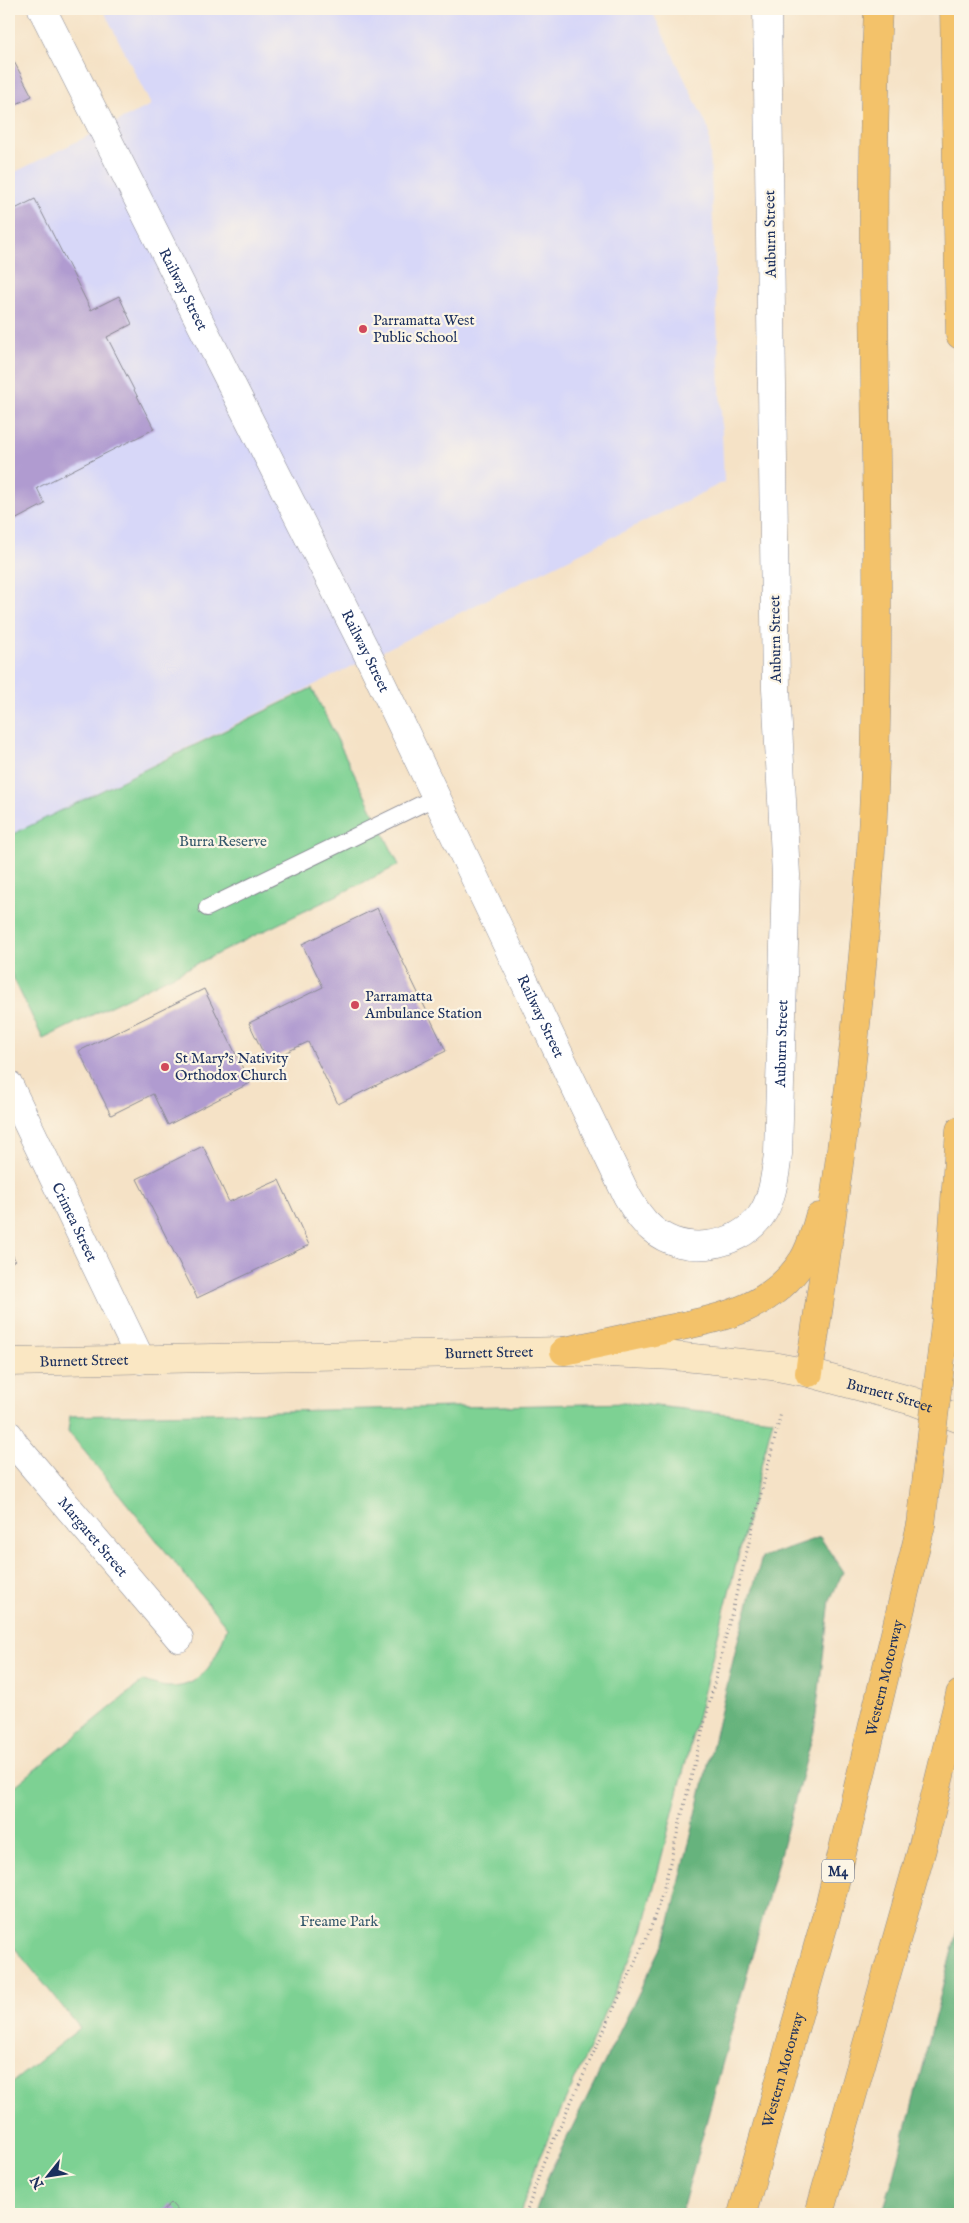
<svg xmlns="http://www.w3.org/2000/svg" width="969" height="2223" font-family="'IM FELL English',serif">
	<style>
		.built { fill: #d7d7f8 }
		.green { fill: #7dd193; stroke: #4c8078 }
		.forest { fill: #66b37d; stroke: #40716e }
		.building { fill: #b09bd0 }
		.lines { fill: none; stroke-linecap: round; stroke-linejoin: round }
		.service-casing { stroke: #888892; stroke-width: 18 }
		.minor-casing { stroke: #888892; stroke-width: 29 }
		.secondary-casing { stroke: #888892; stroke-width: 29 }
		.motorway-casing { stroke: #888892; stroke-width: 29 }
		.path { stroke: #888892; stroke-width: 3; stroke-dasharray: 1 4; stroke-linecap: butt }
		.service { stroke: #fff; stroke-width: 16 }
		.minor { stroke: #fff; stroke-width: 28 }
		.secondary { stroke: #fae7c3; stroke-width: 28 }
		.motorway { stroke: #f3c26a; stroke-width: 28 }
		.motorway-bridge-casing { stroke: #888892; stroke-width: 29; stroke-linecap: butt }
		.motorway-bridge { stroke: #f3c26a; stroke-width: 28 }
		.poi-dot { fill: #d1495b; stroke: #fcf5e5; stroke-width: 2 }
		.labels { text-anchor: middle; stroke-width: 4.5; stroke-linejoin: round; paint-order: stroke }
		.shield { fill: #fcf5e5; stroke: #5e6a86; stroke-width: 1 }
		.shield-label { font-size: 14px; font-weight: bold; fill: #1b2f5e }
		.street-label { font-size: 15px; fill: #1b2f5e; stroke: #fcf5e5 }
		.poi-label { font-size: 15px; fill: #1b2f5e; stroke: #fcf5e5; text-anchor: start }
		.park-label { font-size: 15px; fill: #34586b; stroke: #fcf5e5 }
	</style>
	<rect width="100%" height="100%" fill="#fcf5e5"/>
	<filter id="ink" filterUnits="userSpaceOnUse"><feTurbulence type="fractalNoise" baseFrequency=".02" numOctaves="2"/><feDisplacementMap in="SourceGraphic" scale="10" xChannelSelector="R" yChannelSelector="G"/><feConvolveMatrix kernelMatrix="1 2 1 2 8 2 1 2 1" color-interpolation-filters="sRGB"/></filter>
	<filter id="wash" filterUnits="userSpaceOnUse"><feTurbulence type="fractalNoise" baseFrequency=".0096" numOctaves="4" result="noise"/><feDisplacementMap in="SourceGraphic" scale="20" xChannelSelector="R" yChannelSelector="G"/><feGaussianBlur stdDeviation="1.12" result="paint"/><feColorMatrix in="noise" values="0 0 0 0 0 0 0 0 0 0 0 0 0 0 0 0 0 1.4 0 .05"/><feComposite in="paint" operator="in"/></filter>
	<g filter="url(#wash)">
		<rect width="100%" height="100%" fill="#f5e2c6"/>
		<path class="built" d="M 103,9 L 651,9 L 709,130 L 724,482 L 9,836 L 9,175 L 151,105 Z"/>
		<g class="green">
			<path d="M 312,688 L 399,865 L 43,1039 L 9,969 L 9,836 Z"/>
			<path d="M 629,1403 L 773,1419 L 643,1930 L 536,2165 L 520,2214 L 9,2214 L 9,2085 L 80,2028 L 9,1941 L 9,1791 L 143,1681 C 151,1683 161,1687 169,1687 C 205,1688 218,1655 227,1627 L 68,1431 L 70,1416 Z"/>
		</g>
		<g class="forest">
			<path d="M 820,1537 L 843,1572 L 830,1600 L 814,1731 L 681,2214 L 535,2214 L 549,2174 L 666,1938 L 738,1640 L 762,1557 Z"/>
			<path d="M 960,1919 L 960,2214 L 882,2214 L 894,2176 Z"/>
		</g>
		<g id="blocks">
			<g class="building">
				<path d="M 9,52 L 32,96 L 9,108 Z"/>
				<path d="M 35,199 L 91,310 L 119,296 L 132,324 L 107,337 L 154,429 L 37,488 L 45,504 L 9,523 L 9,212 Z"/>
				<path d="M 377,908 L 446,1051 L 338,1104 L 308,1042 L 267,1061 L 249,1023 L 323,987 L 302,944 Z"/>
				<path d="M 204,989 L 250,1083 L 168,1125 L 153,1094 L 111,1115 L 79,1051 Z"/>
				<path d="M 203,1146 L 229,1202 L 279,1180 L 309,1245 L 197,1298 L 137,1179 Z"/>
				<path d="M 9,1248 L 15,1260 L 9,1264 Z"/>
				<path d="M 171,2203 L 181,2214 L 159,2214 Z"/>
			</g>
		</g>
	</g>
	<g filter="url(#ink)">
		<use href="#blocks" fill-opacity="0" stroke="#888892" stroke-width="1"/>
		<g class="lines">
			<g class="service-casing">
				<path id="service" d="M 207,908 L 436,797"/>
			</g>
			<g class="minor-casing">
				<g id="minor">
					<path id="s1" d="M 42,9 L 372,663 L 627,1196 C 634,1208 641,1220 652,1229 C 684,1256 735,1248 760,1217 C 773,1200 775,1175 778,1154 L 786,875 L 776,688 L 767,9"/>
					<path id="s2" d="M 9,1085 L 141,1360"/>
					<path id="s3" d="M 9,1435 L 16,1446 L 179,1638"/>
				</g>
			</g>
			<g class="secondary-casing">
				<g id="secondary">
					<path id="s4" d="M 9,1362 L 564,1351 L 674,1356 L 772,1366 L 809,1373 L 913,1401 L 960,1419"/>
				</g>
			</g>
			<g class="motorway-casing">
				<g id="motorway">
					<path d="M 954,9 L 960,335"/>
					<path d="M 948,1300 L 960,1130"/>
					<path d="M 564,1351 C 599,1344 634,1336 668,1329 C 720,1318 772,1309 803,1260 C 811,1247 815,1232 819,1217"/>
					<path d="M 809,1373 C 838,1180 866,987 874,792 C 884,531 866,270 878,9"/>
					<path id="s5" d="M 742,2214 L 830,1903 L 921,1525"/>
					<path d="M 819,2214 L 922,1849 L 960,1694"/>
				</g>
			</g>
			<path class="path" d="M 526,2214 L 543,2163 L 650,1930 L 663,1891 L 781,1413"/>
			<use href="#service" class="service"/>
			<use href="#minor" class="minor"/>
			<use href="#secondary" class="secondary"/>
			<use href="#motorway" class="motorway"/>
			<g class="motorway-bridge-casing">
				<path id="motorway-bridge" d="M 921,1525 L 948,1300"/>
			</g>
			<use href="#motorway-bridge" class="motorway-bridge"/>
		</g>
	</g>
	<g class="poi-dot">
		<circle cx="363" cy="329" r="5"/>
		<circle cx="355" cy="1005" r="5"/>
		<circle cx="165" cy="1067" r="5"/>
	</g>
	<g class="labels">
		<rect class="shield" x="822" y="1859.5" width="32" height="23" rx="4"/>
		<g class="shield-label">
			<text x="838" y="1876">M4</text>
		</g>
		<g class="street-label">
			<text transform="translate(770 234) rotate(-91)" y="5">Auburn Street</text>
			<text dy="5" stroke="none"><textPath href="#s1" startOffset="314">Railway Street</textPath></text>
			<text transform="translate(775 639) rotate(-91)" y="5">Auburn Street</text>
			<text dy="5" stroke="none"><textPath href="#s1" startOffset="719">Railway Street</textPath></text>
			<text dy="5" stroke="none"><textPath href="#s1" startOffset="1124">Railway Street</textPath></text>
			<text dy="5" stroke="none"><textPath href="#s1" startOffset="1662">Auburn Street</textPath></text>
			<text dy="5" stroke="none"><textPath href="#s2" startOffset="152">Crimea Street</textPath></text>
			<text dy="5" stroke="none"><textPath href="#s4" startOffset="480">Burnett Street</textPath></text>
			<text dy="5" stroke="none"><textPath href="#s4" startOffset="75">Burnett Street</textPath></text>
			<text dy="5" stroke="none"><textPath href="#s4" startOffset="885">Burnett Street</textPath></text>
			<text dy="5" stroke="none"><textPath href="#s3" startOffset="132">Margaret Street</textPath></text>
			<text dy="5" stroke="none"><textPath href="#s5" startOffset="555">Western Motorway</textPath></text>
			<text dy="5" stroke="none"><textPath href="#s5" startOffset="150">Western Motorway</textPath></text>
		</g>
		<g class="poi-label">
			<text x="373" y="325">Parramatta West<tspan x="373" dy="17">Public School</tspan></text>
			<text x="365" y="1001">Parramatta<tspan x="365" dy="17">Ambulance Station</tspan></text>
			<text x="175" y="1063">St Mary's Nativity<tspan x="175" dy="17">Orthodox Church</tspan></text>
		</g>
		<g class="park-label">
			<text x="223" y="846">Burra Reserve</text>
			<text x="339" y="1926">Freame Park</text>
		</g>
	</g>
	<rect width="969" height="2223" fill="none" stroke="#fcf5e5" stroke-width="30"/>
	<g transform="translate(48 2176) rotate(240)" stroke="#fcf5e5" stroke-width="4" paint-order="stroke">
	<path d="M0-4L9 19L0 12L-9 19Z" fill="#1b2f5e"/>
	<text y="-8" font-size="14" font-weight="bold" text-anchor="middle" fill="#1b2f5e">N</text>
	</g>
</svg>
